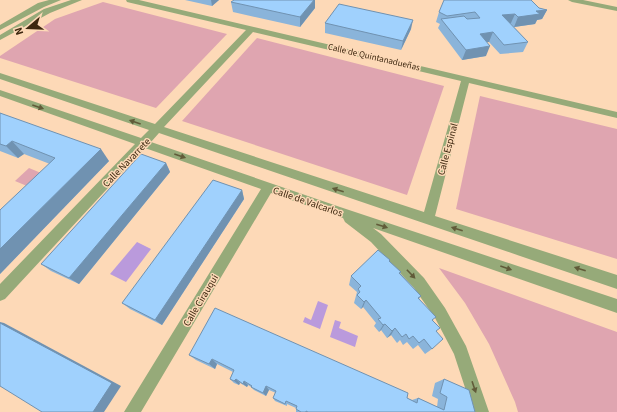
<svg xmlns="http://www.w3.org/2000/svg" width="617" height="412" font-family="'Source Sans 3',sans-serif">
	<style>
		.green { fill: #dfa5b0 }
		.water { fill: #ba9adc }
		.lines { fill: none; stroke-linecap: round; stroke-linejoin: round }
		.street { fill: #96aa79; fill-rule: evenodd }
		.wall { fill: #8ab4da }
		.shaded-wall { fill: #7092b1 }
		.building { fill: #a0d1fd; stroke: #7092b1 }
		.oneway { fill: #615b39 }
		.labels { text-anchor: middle; stroke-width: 3; stroke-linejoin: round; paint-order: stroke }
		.far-street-label { font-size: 9px; fill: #3d270f; stroke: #fdd9b7 }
		.street-label { font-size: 10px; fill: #3d270f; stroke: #fdd9b7 }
	</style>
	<rect width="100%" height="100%" fill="#fdd9b7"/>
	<g class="green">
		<path d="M 103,2 L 227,34 L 156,108 L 0,58 L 0,56 L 55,19 Z"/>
		<path d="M 257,38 L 444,86 L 407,195 L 182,121 Z"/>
		<path d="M 480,96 L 617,129 L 617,259 L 456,209 Z"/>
		<path d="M 29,168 L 41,173 L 27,186 L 15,181 Z"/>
		<path d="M 439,268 L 617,332 L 617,412 L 518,412 L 515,402 L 489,344 L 465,303 Z"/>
	</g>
	<g class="water">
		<path d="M 137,242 L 151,249 L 126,282 L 110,274 Z"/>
		<path d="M 318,301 L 328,305 L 320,329 L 303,322 L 305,317 L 311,320 Z"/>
		<path d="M 335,320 L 341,322 L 339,328 L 358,336 L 355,347 L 330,337 Z"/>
	</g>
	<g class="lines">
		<g class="street">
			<path d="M 49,0 L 61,0 L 44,7 L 0,30 L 0,25 L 38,3 Z"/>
			<path d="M 71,0 L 82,0 L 50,13 L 0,40 L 0,35 L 44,9 Z"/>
			<path d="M 126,0 L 139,0 L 617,112 L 617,118 L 469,83 L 435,216 L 617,275 L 617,289 L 159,133 L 151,142 L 340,207 L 617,299 L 617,313 L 373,228 L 381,234 L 424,278 L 445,308 L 466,346 L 489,412 L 473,412 L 454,354 L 435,318 L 414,288 L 371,242 L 345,222 L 343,218 L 271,193 L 141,412 L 124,412 L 261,189 L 145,148 L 5,299 L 0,301 L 0,284 L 135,144 L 0,96 L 0,90 L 141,138 L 149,130 L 0,79 L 0,73 L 155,124 L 246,30 L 127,2 ZM 253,32 L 461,81 L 424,212 L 164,127 Z"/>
			<path d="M 568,0 L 583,0 L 617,7 L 617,11 L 572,2 Z"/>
		</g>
	</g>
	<g class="wall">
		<path d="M 185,0 L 219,0 L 212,6 Z"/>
		<path d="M 231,2 L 315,8 L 300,27 L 233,12 Z"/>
		<path d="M 539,8 L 547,10 L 542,19 L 537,20 L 535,24 L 514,27 L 510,23 L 528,42 L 523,52 L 500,54 L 489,42 L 486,42 L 486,56 L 462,60 L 438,28 L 440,24 L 436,22 L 439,12 Z"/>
		<path d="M 325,23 L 411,29 L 401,50 L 325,33 Z"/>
		<path d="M 0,113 L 109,161 L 0,274 L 0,210 L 50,164 L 24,154 L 18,158 L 0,151 Z"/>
		<path d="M 166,163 L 170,172 L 79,284 L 51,271 L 41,264 Z"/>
		<path d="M 242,190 L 244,199 L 162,325 L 130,309 L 122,303 Z"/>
		<path d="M 390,260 L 389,261 L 421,296 L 419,299 L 433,320 L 436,331 L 432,349 L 425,354 L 418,345 L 413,349 L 407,342 L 403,345 L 400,340 L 397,343 L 391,335 L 387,338 L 381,330 L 379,332 L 374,326 L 376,323 L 363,307 L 361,309 L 354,303 L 357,292 L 349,285 L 351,276 Z"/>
		<path d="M 189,355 L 407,398 L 412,400 L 418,398 L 437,407 L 438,399 L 432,396 L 435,383 L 444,379 L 475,412 L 296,412 L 296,408 L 287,404 L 287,406 L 275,401 L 273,398 L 276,393 L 269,390 L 266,396 L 254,390 L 251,387 L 248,385 L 247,387 L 240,383 L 239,385 L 234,383 L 230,379 L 233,372 L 217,364 L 215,369 L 196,360 Z"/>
	</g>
	<g class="shaded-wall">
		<path d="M 211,0 L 219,0 L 212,6 Z"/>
		<path d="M 314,0 L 315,0 L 315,8 L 300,27 L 300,17 Z"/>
		<path d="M 547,10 L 542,19 L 537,20 L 535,24 L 514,27 L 518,17 L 536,11 Z"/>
		<path d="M 515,14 L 511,23 L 498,25 L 502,15 Z"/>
		<path d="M 413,20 L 411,29 L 401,50 L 403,41 Z"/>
		<path d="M 493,32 L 489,42 L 476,44 L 480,34 Z"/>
		<path d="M 490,46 L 486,56 L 462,60 L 466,50 Z"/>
		<path d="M 12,141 L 24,154 L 18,158 L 6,146 Z"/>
		<path d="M 101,149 L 109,161 L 0,274 L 0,249 Z"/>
		<path d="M 166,163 L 170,172 L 79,284 L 69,278 Z"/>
		<path d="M 242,190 L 244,199 L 162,325 L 155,320 Z"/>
		<path d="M 366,300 L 363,307 L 361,309 L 364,302 Z"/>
		<path d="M 0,322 L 4,323 L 121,386 L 104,412 L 93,412 L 0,323 Z"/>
		<path d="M 385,324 L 381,330 L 379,332 L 383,325 Z"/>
		<path d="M 395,328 L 391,335 L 387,338 L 392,331 Z"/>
		<path d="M 212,359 L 217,364 L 215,369 L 209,364 Z"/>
		<path d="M 236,379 L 240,383 L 239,385 L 234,381 Z"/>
		<path d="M 244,381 L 248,385 L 247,387 L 243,384 Z"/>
		<path d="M 266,386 L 269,390 L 266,396 L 263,393 Z"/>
	</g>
	<g class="building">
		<path d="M 234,0 L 314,0 L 300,17 L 231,2 Z"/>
		<path d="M 444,0 L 531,0 L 539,8 L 547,10 L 536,11 L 540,14 L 518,17 L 515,14 L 502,15 L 528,42 L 504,45 L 493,32 L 480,34 L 490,46 L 466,50 L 441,19 L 464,16 L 467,19 L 480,18 L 475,12 L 447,16 L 439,12 Z"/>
		<path d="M 339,4 L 413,20 L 403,41 L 325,23 Z"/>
		<path d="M 0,113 L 101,149 L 0,249 L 0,210 L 55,158 L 12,141 L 6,146 L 0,144 Z"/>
		<path d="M 141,154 L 166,163 L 69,278 L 41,264 Z"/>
		<path d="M 213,180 L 242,190 L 155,320 L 122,303 Z"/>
		<path d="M 378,250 L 390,260 L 389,261 L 401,272 L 399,273 L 421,296 L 418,298 L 436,317 L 432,320 L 440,328 L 436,331 L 443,339 L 432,349 L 424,339 L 419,343 L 413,336 L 409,339 L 406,334 L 402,337 L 395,328 L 392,331 L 385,324 L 383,325 L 378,319 L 381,318 L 366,300 L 364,302 L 357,295 L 360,292 L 358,289 L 361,286 L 351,276 Z"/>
		<path d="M 215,308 L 408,393 L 407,398 L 417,403 L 418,398 L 444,410 L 447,397 L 440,393 L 444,379 L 469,390 L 475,412 L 308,412 L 306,411 L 306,412 L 301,412 L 296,409 L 297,406 L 286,401 L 285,404 L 273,398 L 276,391 L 266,386 L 263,393 L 251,387 L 252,386 L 244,381 L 243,384 L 236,379 L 234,381 L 230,379 L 234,370 L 212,359 L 209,364 L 189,355 Z"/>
		<path d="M 0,323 L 112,383 L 93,412 L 42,412 L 0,386 Z"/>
	</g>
	<defs><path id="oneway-solid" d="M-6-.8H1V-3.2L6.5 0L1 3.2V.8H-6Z"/></defs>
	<g class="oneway">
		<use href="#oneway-solid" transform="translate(38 107) rotate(19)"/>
		<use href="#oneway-solid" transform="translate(135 122) rotate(-161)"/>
		<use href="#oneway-solid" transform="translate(180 156) rotate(19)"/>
		<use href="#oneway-solid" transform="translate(338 190) rotate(-162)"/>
		<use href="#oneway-solid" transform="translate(382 226) rotate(18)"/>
		<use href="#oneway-solid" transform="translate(457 229) rotate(-162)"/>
		<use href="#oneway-solid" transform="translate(506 268) rotate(19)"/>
		<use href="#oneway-solid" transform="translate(580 269) rotate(-162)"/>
		<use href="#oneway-solid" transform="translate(411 274) rotate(46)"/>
		<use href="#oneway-solid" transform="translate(474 387) rotate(71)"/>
	</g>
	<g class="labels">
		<g class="far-street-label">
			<text transform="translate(374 57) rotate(13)" y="3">Calle de Quintanadueñas</text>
		</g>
		<g class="street-label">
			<text transform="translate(447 149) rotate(-75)" y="4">Calle Espinal</text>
			<text transform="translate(126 162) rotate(-46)" y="4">Calle Navarrete</text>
			<text transform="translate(308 201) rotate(19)" y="4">Calle de Valcarlos</text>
			<text transform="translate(200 300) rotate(-59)" y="4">Calle Cirauqui</text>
		</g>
	</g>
	<g transform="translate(28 28) rotate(251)" stroke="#fdd9b7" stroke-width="3" paint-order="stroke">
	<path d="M0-3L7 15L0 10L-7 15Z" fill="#3d270f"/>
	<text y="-6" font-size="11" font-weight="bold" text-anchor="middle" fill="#3d270f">N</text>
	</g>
</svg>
